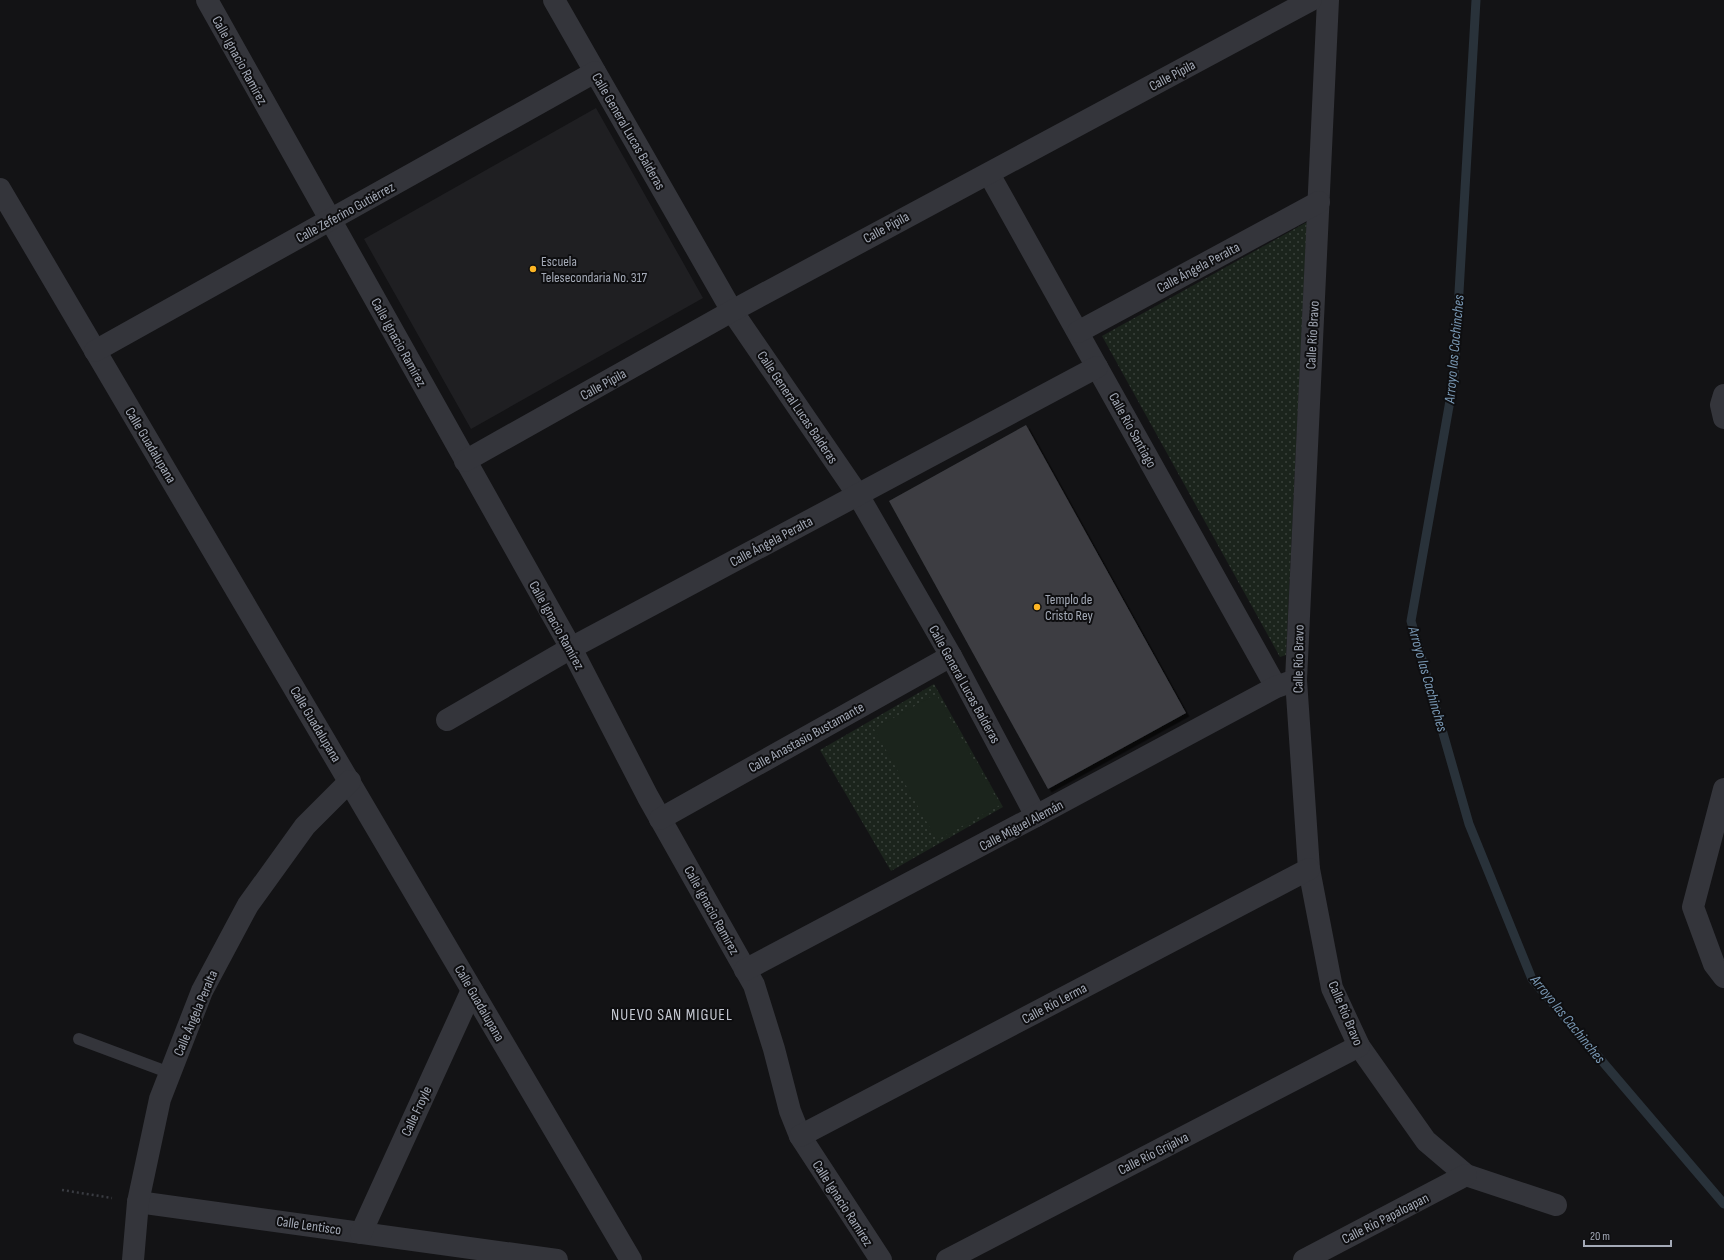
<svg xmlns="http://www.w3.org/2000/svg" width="1724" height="1260" font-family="'Sofia Sans Condensed',sans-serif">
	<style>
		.built { fill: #1f1f22 }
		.park { fill: url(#park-dots) }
		.pitch { fill: #1b241c }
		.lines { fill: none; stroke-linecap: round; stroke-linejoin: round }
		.stream { stroke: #29323a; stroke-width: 9 }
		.building { fill: #3d3e43; filter: url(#shadow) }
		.path { stroke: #3a3c42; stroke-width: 2.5; stroke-dasharray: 2 3; stroke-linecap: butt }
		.lane { stroke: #34353b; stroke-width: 12 }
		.street { stroke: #34353b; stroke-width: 22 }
		.poi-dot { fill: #fdb524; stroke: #0e0e10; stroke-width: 1.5 }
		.labels { text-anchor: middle; stroke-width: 4; stroke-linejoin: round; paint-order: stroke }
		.street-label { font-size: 14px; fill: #a4aab7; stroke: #0e0e10 }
		.poi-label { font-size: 14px; fill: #a4aab7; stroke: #0e0e10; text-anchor: start }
		.water-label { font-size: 15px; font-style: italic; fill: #7998b4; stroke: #0e0e10 }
		.quarter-label { font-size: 16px; letter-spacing: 1px; fill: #c5c9d2; stroke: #0e0e10 }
	</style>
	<defs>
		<pattern id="park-dots" width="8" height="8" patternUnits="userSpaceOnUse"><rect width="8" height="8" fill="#1b241c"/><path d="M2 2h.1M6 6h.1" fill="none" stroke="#39413b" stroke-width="1.8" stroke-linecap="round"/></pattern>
		<filter id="shadow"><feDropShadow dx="3.5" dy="3.5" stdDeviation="0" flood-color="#0009"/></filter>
	</defs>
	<rect width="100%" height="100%" fill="#131315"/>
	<path class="built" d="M 596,108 L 703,298 L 471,429 L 364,239 Z"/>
	<g class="park">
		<path d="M 1307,222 L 1286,655 L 1280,657 L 1102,336 Z"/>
		<path d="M 934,684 L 1003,807 L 891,871 L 820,750 Z"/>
	</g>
	<path class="pitch" d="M 936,694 L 1000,805 L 937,840 L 874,729 Z"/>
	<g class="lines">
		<path class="stream" d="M 1476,0 L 1454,378 L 1411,621 L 1469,824 L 1532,979 L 1724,1204"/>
	</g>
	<path class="building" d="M 1026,425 L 1186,713 L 1048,789 L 889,501 Z"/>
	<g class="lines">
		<path class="path" d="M 62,1190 L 112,1198"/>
		<path class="lane" d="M 79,1039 L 170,1073"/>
		<g class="street">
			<path d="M 207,0 L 571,648 L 648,797 L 754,985 L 774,1049 L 790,1111 L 800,1136 L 881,1260"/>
			<path d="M 554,0 L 732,311 L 858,495 L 951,656 L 1036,816"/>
			<path d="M 1328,0 L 1296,680 L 1309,869 L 1332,988 L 1359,1046 L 1426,1141 L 1466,1175 L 1556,1205"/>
			<path d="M 989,174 L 1276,687"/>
			<path d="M 0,189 L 631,1260"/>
			<path d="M 1078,332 L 1319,202"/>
			<path d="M 95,351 L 595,72"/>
			<path d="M 1724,395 L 1721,405 L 1724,418"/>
			<path d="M 465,461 L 732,311 L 1311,0"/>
			<path d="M 447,720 L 571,648 L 1097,367"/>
			<path d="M 1724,789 L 1693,907 L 1714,964 L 1724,977"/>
			<path d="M 660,819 L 951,656"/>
			<path d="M 745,970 L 1036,816 L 1276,687 L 1296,680"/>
			<path d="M 800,1136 L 1309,869"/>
			<path d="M 138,1202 L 557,1260"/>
			<path d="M 361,1233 L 472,990"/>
			<path d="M 133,1260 L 138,1202 L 160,1099 L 202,991 L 248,905 L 305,826 L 350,781"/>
			<path d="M 947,1260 L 1359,1046"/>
			<path d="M 1304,1260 L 1466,1175"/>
		</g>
	</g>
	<g class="poi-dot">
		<circle cx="533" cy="269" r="4"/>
		<circle cx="1037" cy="607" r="4"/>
	</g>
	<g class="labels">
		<g class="street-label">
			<text transform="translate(240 60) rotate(61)" y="5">Calle Ignacio Ramírez</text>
			<text transform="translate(1172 75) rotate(-28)" y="5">Calle Pípila</text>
			<text transform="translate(629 131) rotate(60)" y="5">Calle General Lucas Balderas</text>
			<text transform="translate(345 212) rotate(-29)" y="5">Calle Zeferino Gutiérrez</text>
			<text transform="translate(886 227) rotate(-29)" y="5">Calle Pípila</text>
			<text transform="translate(1198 267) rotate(-28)" y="5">Calle Ángela Peralta</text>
			<text transform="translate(1312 335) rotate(-87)" y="5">Calle Río Bravo</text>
			<text transform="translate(399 342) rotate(61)" y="5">Calle Ignacio Ramírez</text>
			<text transform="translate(603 384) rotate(-29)" y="5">Calle Pípila</text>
			<text transform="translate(798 407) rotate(56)" y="5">Calle General Lucas Balderas</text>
			<text transform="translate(1133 430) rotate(61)" y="5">Calle Río Santiago</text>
			<text transform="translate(151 445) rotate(59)" y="5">Calle Guadalupana</text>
			<text transform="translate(771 541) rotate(-28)" y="5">Calle Ángela Peralta</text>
			<text transform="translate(557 625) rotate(61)" y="5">Calle Ignacio Ramírez</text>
			<text transform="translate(1298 659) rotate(-89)" y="5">Calle Río Bravo</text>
			<text transform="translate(965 684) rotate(61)" y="5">Calle General Lucas Balderas</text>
			<text transform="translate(316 724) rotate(59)" y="5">Calle Guadalupana</text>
			<text transform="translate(806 737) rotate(-29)" y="5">Calle Anastasio Bustamante</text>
			<text transform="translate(1021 825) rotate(-28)" y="5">Calle Miguel Alemán</text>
			<text transform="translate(712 910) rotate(61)" y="5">Calle Ignacio Ramírez</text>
			<text transform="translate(480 1003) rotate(60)" y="5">Calle Guadalupana</text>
			<text transform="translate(1054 1003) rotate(-28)" y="5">Calle Río Lerma</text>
			<text transform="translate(195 1013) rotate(-67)" y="5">Calle Ángela Peralta</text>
			<text transform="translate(1346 1013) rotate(67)" y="5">Calle Río Bravo</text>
			<text transform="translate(416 1111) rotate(-65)" y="5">Calle Froyle</text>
			<text transform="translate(1153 1153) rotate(-27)" y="5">Calle Río Grijalva</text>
			<text transform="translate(843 1203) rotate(57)" y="5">Calle Ignacio Ramírez</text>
			<text transform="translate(1385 1218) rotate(-27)" y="5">Calle Río Papaloapan</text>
			<text transform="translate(309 1225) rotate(8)" y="5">Calle Lentisco</text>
		</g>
		<g class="poi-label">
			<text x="541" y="266">Escuela<tspan x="541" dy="16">Telesecondaria No. 317</tspan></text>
			<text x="1045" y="604">Templo de<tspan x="1045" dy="16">Cristo Rey</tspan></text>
		</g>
		<g class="water-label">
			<text transform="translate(1454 349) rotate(-85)" y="5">Arroyo las Cachinches</text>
			<text transform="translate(1428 679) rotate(74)" y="5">Arroyo las Cachinches</text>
			<text transform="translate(1568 1019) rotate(51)" y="5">Arroyo las Cachinches</text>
		</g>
		<g class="quarter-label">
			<text x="672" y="1020">NUEVO SAN MIGUEL</text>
		</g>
	</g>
	<path d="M1584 1240v6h87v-6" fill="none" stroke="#a4aab7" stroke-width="2"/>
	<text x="1590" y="1240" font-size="12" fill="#a4aab7" stroke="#0e0e10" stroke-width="3" paint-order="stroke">20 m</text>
</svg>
